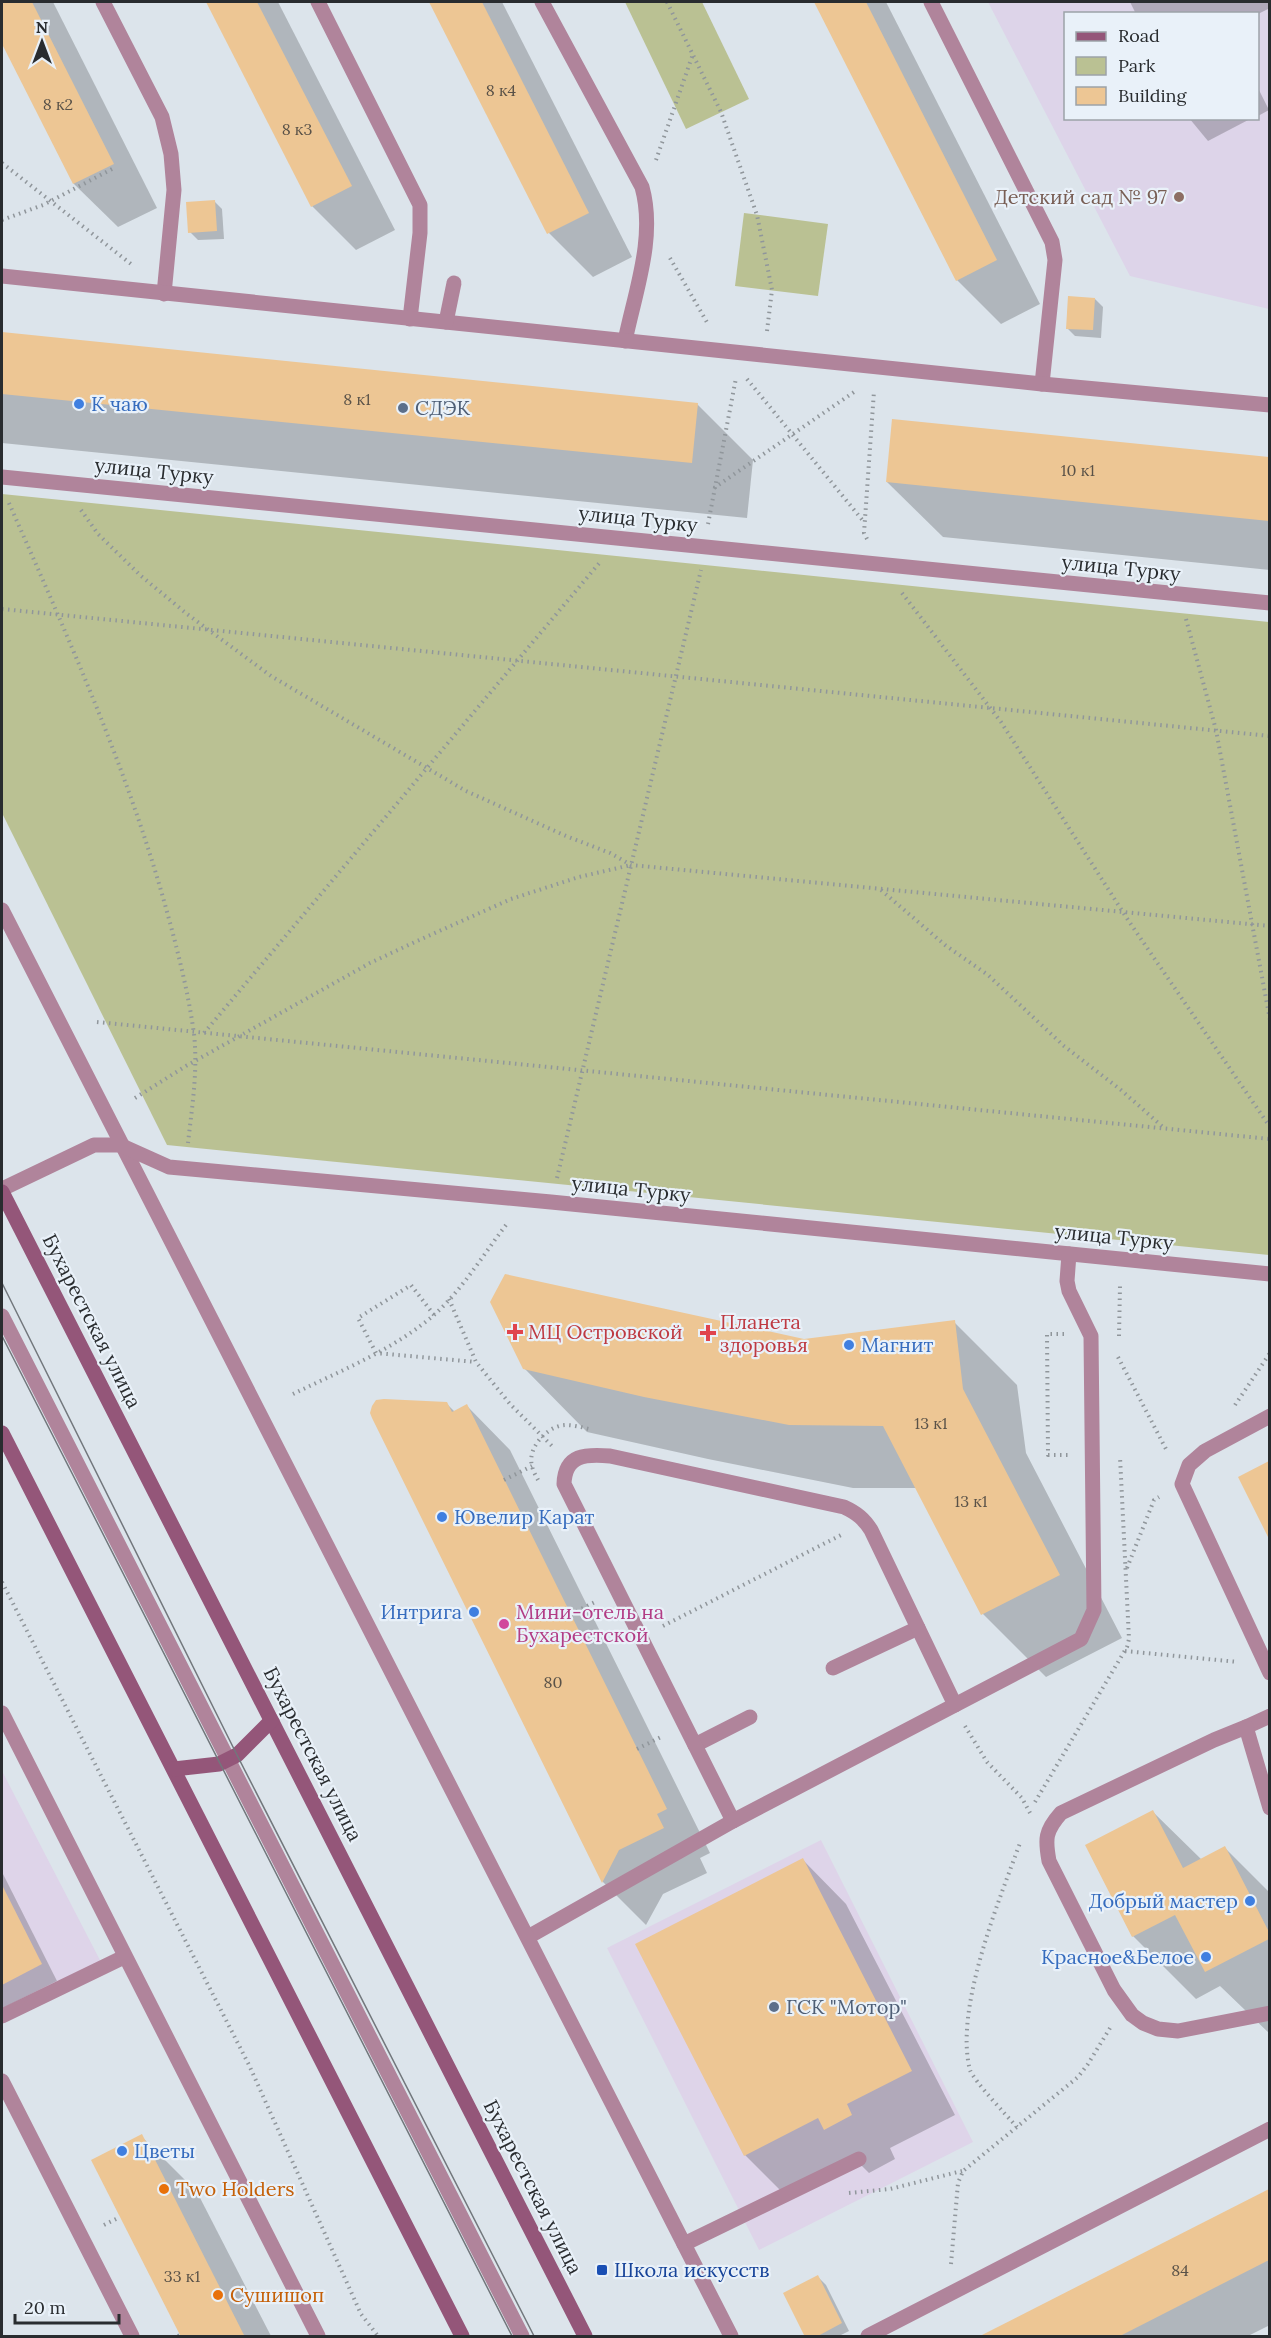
<svg xmlns="http://www.w3.org/2000/svg" width="1271" height="2338" font-family="Lora,serif">
	<style>
		.commercial { fill: #ded4e9 }
		.education { fill: #ddd4e9; fill-rule: evenodd }
		.green { fill: #bac193 }
		.shadow { fill: #0003 }
		.building { fill: #edc694 }
		.lines { fill: none; stroke-linecap: round; stroke-linejoin: round }
		.path { stroke: #90969b; stroke-width: 4; stroke-dasharray: 1.5 4.5; stroke-linecap: butt }
		.lane { stroke: #b0849b; stroke-width: 15 }
		.street { stroke: #b0849b; stroke-width: 15 }
		.secondary { stroke: #945679; stroke-width: 15 }
		.tram { stroke: #72777c; stroke-width: 1.5 }
		.education-dot { fill: #8d6e63; stroke: #e9f1f9; stroke-width: 2 }
		.shop-dot { fill: #3f7fe0; stroke: #e9f1f9; stroke-width: 2 }
		.service-dot { fill: #5c6f8a; stroke: #e9f1f9; stroke-width: 2 }
		.health-dot { fill: #e0444e; stroke: #e9f1f9; stroke-width: 2 }
		.hotel-dot { fill: #d1479c; stroke: #e9f1f9; stroke-width: 2 }
		.food-dot { fill: #e8710a; stroke: #e9f1f9; stroke-width: 2 }
		.transit-dot { fill: #1a4fb4; stroke: #e9f1f9; stroke-width: 2 }
		.labels { text-anchor: middle; stroke-width: 4.5; stroke-linejoin: round; paint-order: stroke }
		.number-label { font-size: 16px; fill: #5a5248 }
		.education-label { font-size: 20px; fill: #785e54; stroke: #e9f1f9; text-anchor: end }
		.shop-label { font-size: 20px; fill: #366cbe; stroke: #e9f1f9; text-anchor: start }
		.service-label { font-size: 20px; fill: #4e5e75; stroke: #e9f1f9; text-anchor: start }
		.street-label { font-size: 20px; fill: #292c2f; stroke: #e9f1f9 }
		.health-label { font-size: 20px; fill: #be3a42; stroke: #e9f1f9; text-anchor: start }
		.hotel-label { font-size: 20px; fill: #b23c85; stroke: #e9f1f9; text-anchor: start }
		.food-label { font-size: 20px; fill: #c56008; stroke: #e9f1f9; text-anchor: start }
		.transit-label { font-size: 20px; fill: #164399; stroke: #e9f1f9; text-anchor: start }
	</style>
	<rect width="100%" height="100%" fill="#dce4eb"/>
	<g class="commercial">
		<path d="M 2,1771 L 103,1966 L 2,2017 Z"/>
		<path d="M 821,1840 L 973,2142 L 759,2250 L 607,1948 Z"/>
	</g>
	<path class="education" d="M 988,2 L 1269,2 L 1269,309 L 1130,276 ZM 1066,14 L 1258,14 L 1258,118 L 1066,118 Z"/>
	<g class="green">
		<path d="M 625,2 L 702,2 L 749,99 L 686,129 Z"/>
		<path d="M 744,213 L 828,224 L 818,296 L 735,286 Z"/>
		<path d="M 2,494 L 1269,622 L 1269,1255 L 167,1145 L 2,813 Z"/>
	</g>
	<g class="shadow">
		<path d="M 2,2 L 53,2 L 157,208 L 118,227 L 74,184 L 2,41 Z"/>
		<path d="M 208,2 L 278,2 L 395,230 L 356,250 L 312,206 Z"/>
		<path d="M 431,2 L 502,2 L 632,257 L 593,277 L 549,233 Z"/>
		<path d="M 816,2 L 886,2 L 1040,304 L 1001,324 L 957,280 Z"/>
		<path d="M 1130,2 L 1270,2 L 1270,8 L 1258,14 L 1136,14 Z"/>
		<path d="M 1258,88 L 1269,110 L 1258,116 Z"/>
		<path d="M 1189,118 L 1252,118 L 1208,141 Z"/>
		<path d="M 214,201 L 222,209 L 224,239 L 198,240 L 190,232 Z"/>
		<path d="M 1095,299 L 1103,307 L 1101,338 L 1075,336 L 1067,328 Z"/>
		<path d="M 2,334 L 697,404 L 753,460 L 747,518 L 2,443 Z"/>
		<path d="M 893,421 L 1270,459 L 1270,570 L 943,537 L 887,482 Z"/>
		<path d="M 954,1322 L 1017,1385 L 1026,1453 L 1122,1638 L 1046,1677 L 983,1614 L 917,1488 L 853,1488 L 708,1459 L 587,1432 L 524,1368 L 804,1341 Z"/>
		<path d="M 446,1403 L 455,1412 L 467,1406 L 510,1450 L 710,1853 L 700,1858 L 707,1873 L 663,1894 L 646,1925 L 603,1882 L 373,1417 Z"/>
		<path d="M 1270,1462 L 1270,1536 L 1240,1477 Z"/>
		<path d="M 1153,1812 L 1202,1860 L 1225,1848 L 1270,1893 L 1270,2034 L 1220,1986 L 1196,1999 L 1133,1936 Z"/>
		<path d="M 803,1860 L 846,1904 L 955,2115 L 890,2148 L 895,2159 L 869,2173 L 859,2163 L 789,2199 L 745,2155 Z"/>
		<path d="M 2,1872 L 57,1981 L 3,2008 L 2,2007 Z"/>
		<path d="M 141,2136 L 197,2192 L 271,2336 L 182,2336 Z"/>
		<path d="M 1270,2191 L 1270,2325 L 1248,2336 L 982,2336 Z"/>
		<path d="M 818,2277 L 826,2285 L 849,2331 L 839,2336 L 807,2336 Z"/>
	</g>
	<g class="building">
		<path d="M 2,2 L 32,2 L 114,164 L 73,184 L 2,44 Z"/>
		<path d="M 206,2 L 257,2 L 352,186 L 311,207 Z"/>
		<path d="M 429,2 L 482,2 L 589,213 L 547,234 Z"/>
		<path d="M 814,2 L 866,2 L 997,260 L 956,281 Z"/>
		<path d="M 215,200 L 217,231 L 188,233 L 186,202 Z"/>
		<path d="M 1068,296 L 1095,298 L 1093,330 L 1066,329 Z"/>
		<path d="M 2,332 L 698,403 L 692,463 L 2,394 Z"/>
		<path d="M 892,419 L 1269,457 L 1269,521 L 886,482 Z"/>
		<path d="M 505,1274 L 804,1339 L 955,1320 L 963,1389 L 1060,1575 L 981,1615 L 883,1426 L 789,1425 L 644,1397 L 523,1369 L 490,1302 Z"/>
		<path d="M 384,1399 L 447,1402 L 452,1412 L 467,1404 L 667,1809 L 657,1814 L 664,1828 L 619,1850 L 602,1883 L 372,1418 L 370,1413 L 372,1406 L 376,1400 Z"/>
		<path d="M 1269,1461 L 1269,1539 L 1238,1477 Z"/>
		<path d="M 1153,1810 L 1183,1868 L 1225,1846 L 1269,1932 L 1269,1939 L 1205,1972 L 1175,1915 L 1132,1937 L 1085,1845 Z"/>
		<path d="M 803,1858 L 912,2071 L 847,2104 L 852,2115 L 824,2130 L 818,2118 L 744,2156 L 635,1944 Z"/>
		<path d="M 2,1885 L 42,1964 L 2,1985 Z"/>
		<path d="M 142,2134 L 245,2337 L 181,2337 L 91,2160 Z"/>
		<path d="M 1269,2189 L 1269,2260 L 1118,2337 L 978,2337 Z"/>
		<path d="M 818,2275 L 842,2323 L 816,2337 L 805,2337 L 783,2293 Z"/>
	</g>
	<g class="lines">
		<g class="path">
			<path d="M 667,2 L 721,112 L 757,215 L 772,290 L 767,331"/>
			<path d="M 656,160 L 693,54"/>
			<path d="M 2,163 L 131,264"/>
			<path d="M 2,220 L 43,205 L 116,167"/>
			<path d="M 670,258 L 708,324"/>
			<path d="M 747,379 L 864,522"/>
			<path d="M 714,488 L 857,390"/>
			<path d="M 9,503 C 66,633 125,763 164,901 C 176,944 188,990 194,1034 C 198,1071 192,1107 188,1143"/>
			<path d="M 81,510 L 98,534 L 141,576 L 187,614 L 271,676 L 466,791 L 566,836 L 610,853 L 631,865 L 1270,926"/>
			<path d="M 708,524 L 736,378"/>
			<path d="M 867,539 L 864,533 L 874,391"/>
			<path d="M 902,593 L 1001,722 L 1128,920 L 1270,1127"/>
			<path d="M 2,609 L 1270,736"/>
			<path d="M 1186,619 L 1216,730 L 1270,1020"/>
			<path d="M 881,890 L 945,945 L 988,975 L 1064,1046 L 1121,1090 L 1164,1128"/>
			<path d="M 97,1022 L 1270,1139"/>
			<path d="M 204,1033 L 601,561"/>
			<path d="M 135,1098 L 186,1066 L 370,963 L 417,941 L 511,899 L 579,877 L 631,865"/>
			<path d="M 557,1178 L 701,570"/>
			<path d="M 449,1299 L 476,1362 L 510,1404 L 552,1446"/>
			<path d="M 434,1315 L 411,1285 L 358,1318 L 376,1353 L 476,1362"/>
			<path d="M 1064,1334 L 1047,1334 L 1048,1455 L 1069,1455"/>
			<path d="M 1119,1336 L 1120,1286"/>
			<path d="M 1118,1357 L 1167,1451"/>
			<path d="M 293,1394 C 340,1371 393,1350 434,1315 C 462,1290 483,1255 506,1225"/>
			<path d="M 1235,1405 L 1270,1353"/>
			<path d="M 504,1480 L 532,1466"/>
			<path d="M 538,1480 C 536,1476 533,1471 532,1466 C 527,1448 547,1426 565,1425 C 573,1425 581,1427 589,1429"/>
			<path d="M 1127,1568 L 1154,1500 L 1159,1497"/>
			<path d="M 2,1582 L 249,2065 L 361,2314 L 378,2336"/>
			<path d="M 571,1614 L 595,1602"/>
			<path d="M 663,1626 L 843,1534"/>
			<path d="M 1125,1651 L 1238,1662"/>
			<path d="M 965,1726 L 987,1762 L 1022,1798 L 1030,1813"/>
			<path d="M 637,1749 L 663,1736"/>
			<path d="M 1035,1802 L 1127,1647 L 1129,1639 L 1120,1457"/>
			<path d="M 1017,2127 C 1007,2116 974,2081 970,2070 C 954,2009 999,1901 1020,1843"/>
			<path d="M 849,2193 L 890,2189 L 962,2171"/>
			<path d="M 104,2225 L 120,2217"/>
			<path d="M 951,2264 L 958,2183 L 963,2171 L 1078,2077 L 1088,2064 L 1110,2028"/>
			<path d="M 178,2336 L 180,2335"/>
		</g>
		<g class="lane">
			<path d="M 103,2 L 162,117 L 171,154 L 174,190 L 164,294"/>
			<path d="M 318,2 L 420,205 L 420,233 L 410,319"/>
			<path d="M 542,2 L 642,187 C 656,237 635,292 625,341"/>
			<path d="M 931,2 L 1052,242 L 1055,260 L 1042,384"/>
			<path d="M 2,276 L 1042,384 L 1270,405"/>
			<path d="M 446,322 L 454,283"/>
			<path d="M 2,1316 L 522,2336"/>
			<path d="M 1270,1416 L 1205,1451 L 1189,1465 L 1182,1484 L 1270,1673"/>
			<path d="M 833,1668 L 918,1628"/>
			<path d="M 1246,1727 L 1270,1716"/>
			<path d="M 695,1745 L 750,1717"/>
			<path d="M 1270,1808 L 1246,1727 L 1214,1740 L 1061,1813 C 1045,1831 1045,1839 1049,1861 L 1114,1990 L 1132,2015 L 1143,2023 L 1158,2029 L 1178,2031 L 1270,2013"/>
			<path d="M 733,1821 L 564,1484 C 565,1454 586,1454 610,1456 L 844,1507 C 857,1513 864,1519 871,1530 L 955,1705"/>
			<path d="M 528,1937 L 733,1821 L 1081,1639 L 1094,1610 L 1091,1336 L 1069,1291 L 1067,1281 L 1069,1254"/>
			<path d="M 2,2016 L 124,1957"/>
			<path d="M 2,2081 L 132,2336"/>
			<path d="M 684,2244 L 859,2159"/>
			<path d="M 868,2336 L 1270,2129"/>
		</g>
		<g class="street">
			<path d="M 2,477 L 1270,603"/>
			<path d="M 2,910 L 731,2336"/>
			<path d="M 2,1189 L 94,1145 L 120,1145 L 169,1167 L 551,1202 L 1270,1274"/>
			<path d="M 2,1713 L 318,2336"/>
		</g>
		<g class="secondary">
			<path d="M 2,1192 L 585,2336"/>
			<path d="M 2,1433 L 462,2336"/>
			<path d="M 174,1769 L 219,1764 L 237,1755 L 272,1720"/>
		</g>
		<g class="tram">
			<path d="M 2,1283 L 237,1755 L 534,2336"/>
			<path d="M 2,1336 L 512,2336"/>
		</g>
	</g>
	<circle class="education-dot" cx="1179" cy="197" r="6"/>
	<g class="shop-dot">
		<circle cx="79" cy="404" r="6"/>
		<circle cx="849" cy="1345" r="6"/>
		<circle cx="442" cy="1517" r="6"/>
		<circle cx="474" cy="1612" r="6"/>
		<circle cx="1250" cy="1901" r="6"/>
		<circle cx="1206" cy="1957" r="6"/>
		<circle cx="122" cy="2151" r="6"/>
	</g>
	<g class="service-dot">
		<circle cx="403" cy="408" r="6"/>
		<circle cx="774" cy="2007" r="6"/>
	</g>
	<g class="health-dot">
		<path d="M512 1323h6v6h6v6h-6v6h-6v-6h-6v-6h6z"/>
		<path d="M705 1324h6v6h6v6h-6v6h-6v-6h-6v-6h6z"/>
	</g>
	<circle class="hotel-dot" cx="504" cy="1624" r="6"/>
	<g class="food-dot">
		<circle cx="164" cy="2189" r="6"/>
		<circle cx="218" cy="2295" r="6"/>
	</g>
	<rect class="transit-dot" x="596" y="2264" width="12" height="12" rx="3"/>
	<g class="labels">
		<g class="number-label">
			<text x="501" y="96">8 к4</text>
			<text x="58" y="110">8 к2</text>
			<text x="297" y="135">8 к3</text>
			<text x="357" y="405">8 к1</text>
			<text x="1078" y="476">10 к1</text>
			<text x="931" y="1429">13 к1</text>
			<text x="971" y="1507">13 к1</text>
			<text x="553" y="1688">80</text>
			<text x="1180" y="2276">84</text>
			<text x="182" y="2282">33 к1</text>
		</g>
		<g class="education-label">
			<text x="1167" y="204">Детский сад № 97</text>
		</g>
		<g class="shop-label">
			<text x="91" y="411">К чаю</text>
			<text x="861" y="1352">Магнит</text>
			<text x="454" y="1524">Ювелир Карат</text>
			<text x="462" y="1619" text-anchor="end">Интрига</text>
			<text x="1238" y="1908" text-anchor="end">Добрый мастер</text>
			<text x="1194" y="1964" text-anchor="end">Красное&amp;Белое</text>
			<text x="134" y="2158">Цветы</text>
		</g>
		<g class="service-label">
			<text x="415" y="415">СДЭК</text>
			<text x="786" y="2014">ГСК "Мотор"</text>
		</g>
		<g class="street-label">
			<text transform="translate(154 471) rotate(6)" y="7">улица Турку</text>
			<text transform="translate(638 519) rotate(6)" y="7">улица Турку</text>
			<text transform="translate(1121 568) rotate(6)" y="7">улица Турку</text>
			<text transform="translate(631 1189) rotate(6)" y="7">улица Турку</text>
			<text transform="translate(1114 1237) rotate(6)" y="7">улица Турку</text>
			<text transform="translate(92 1321) rotate(63)" y="7">Бухарестская улица</text>
			<text transform="translate(313 1754) rotate(63)" y="7">Бухарестская улица</text>
			<text transform="translate(533 2187) rotate(63)" y="7">Бухарестская улица</text>
		</g>
		<g class="health-label">
			<text x="720" y="1329">Планета<tspan x="720" dy="23">здоровья</tspan></text>
			<text x="528" y="1339">МЦ Островской</text>
		</g>
		<g class="hotel-label">
			<text x="516" y="1619">Мини-отель на<tspan x="516" dy="23">Бухарестской</tspan></text>
		</g>
		<g class="food-label">
			<text x="176" y="2196">Two Holders</text>
			<text x="230" y="2302">Сушишоп</text>
		</g>
		<g class="transit-label">
			<text x="614" y="2277">Школа искусств</text>
		</g>
	</g>
	<rect width="1271" height="2338" fill="none" stroke="#292c2f" stroke-width="6"/>
	<rect x="1064" y="12" width="195" height="108" fill="#e9f1f9" stroke="#9ca2a8" stroke-width="1.5"/>
	<rect x="1076" y="32" width="30" height="9" fill="#945679" stroke="#9ca2a8" stroke-width="1.5"/>
	<text x="1118" y="42" font-size="18" fill="#292c2f">Road</text>
	<rect x="1076" y="57" width="30" height="18" fill="#bac193" stroke="#9ca2a8" stroke-width="1.5"/>
	<text x="1118" y="72" font-size="18" fill="#292c2f">Park</text>
	<rect x="1076" y="87" width="30" height="18" fill="#edc694" stroke="#9ca2a8" stroke-width="1.5"/>
	<text x="1118" y="102" font-size="18" fill="#292c2f">Building</text>
	<g transform="translate(42 42)" stroke="#e9f1f9" stroke-width="4.5" paint-order="stroke">
	<path d="M0-4.5L10 22L0 15L-10 22Z" fill="#292c2f"/>
	<text y="-9" font-size="16" font-weight="bold" text-anchor="middle" fill="#292c2f">N</text>
	</g>
	<path d="M15 2314v9h104v-9" fill="none" stroke="#292c2f" stroke-width="3"/>
	<text x="24" y="2314" font-size="18" fill="#292c2f" stroke="#e9f1f9" stroke-width="4.5" paint-order="stroke">20 m</text>
</svg>
